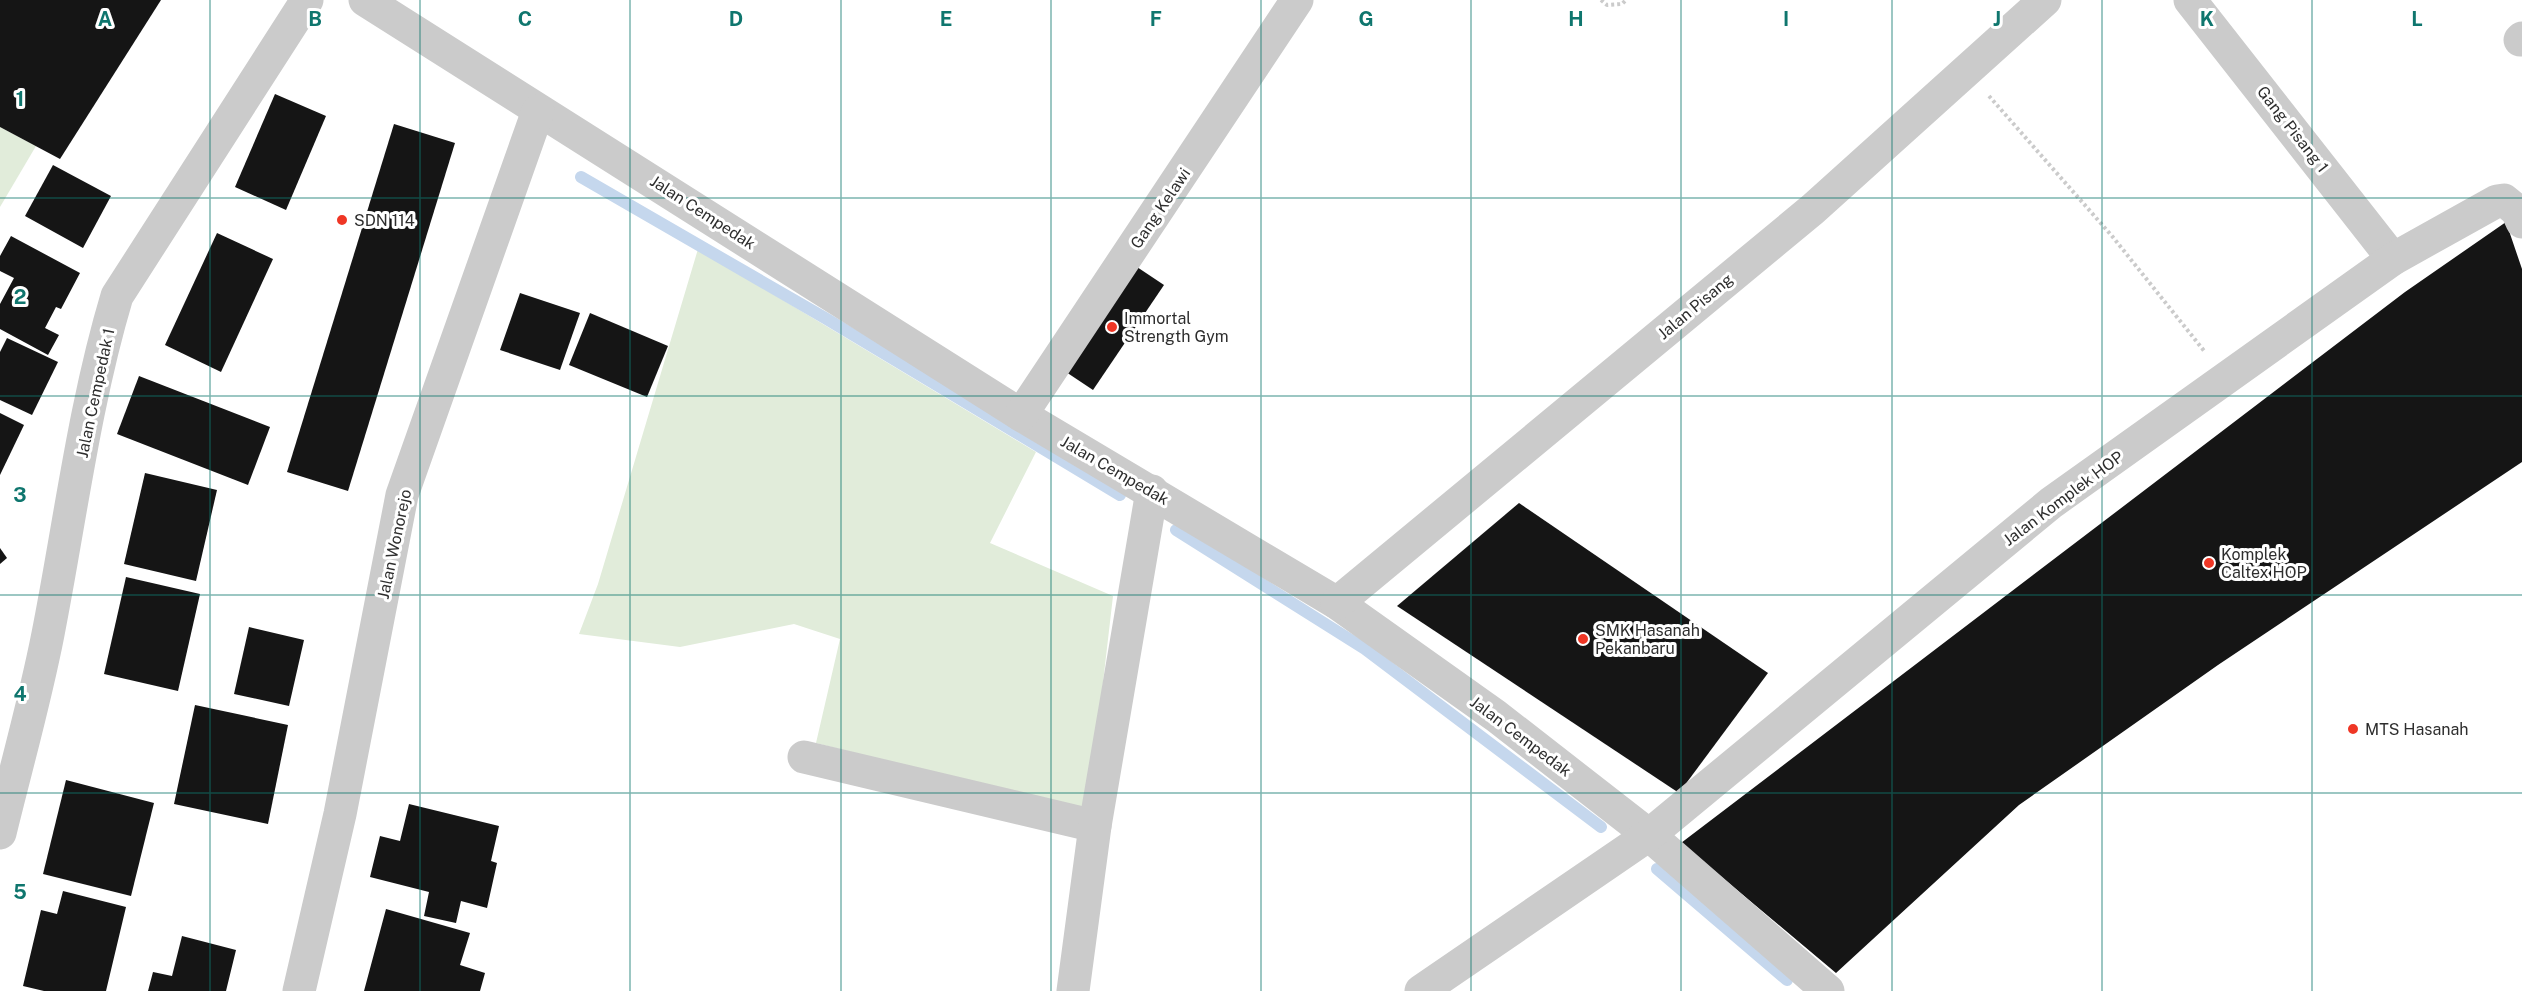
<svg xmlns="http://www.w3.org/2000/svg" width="2522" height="991" font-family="'Public Sans',sans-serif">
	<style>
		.green { fill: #e1ecda }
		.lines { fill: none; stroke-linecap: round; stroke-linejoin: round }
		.stream { stroke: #c5d7ed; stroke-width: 12 }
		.building { fill: #151515 }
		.path { stroke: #cbcbcb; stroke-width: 4; stroke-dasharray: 3 3; stroke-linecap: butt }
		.minor { stroke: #cbcbcb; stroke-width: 33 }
		.grid { fill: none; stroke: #0f766e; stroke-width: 1.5; stroke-opacity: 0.55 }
		.poi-dot { fill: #ef3625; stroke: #fff; stroke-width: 2 }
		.labels { text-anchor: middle; stroke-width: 6; stroke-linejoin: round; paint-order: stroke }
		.street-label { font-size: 16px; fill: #2e2e2e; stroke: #fff }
		.poi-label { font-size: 16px; fill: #2e2e2e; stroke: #fff; text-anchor: start }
		.grid-label { font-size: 20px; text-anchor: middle; font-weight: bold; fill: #0f766e; stroke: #fff; stroke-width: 6; stroke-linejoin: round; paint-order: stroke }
	</style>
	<rect width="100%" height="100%" fill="#fff"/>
	<g class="green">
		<path d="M 0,127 L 36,146 L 0,207 Z"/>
		<path d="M 698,249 L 1036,452 L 990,543 L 1113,596 L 1088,812 L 816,743 L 840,639 L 794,624 L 680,647 L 579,634 L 598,584 Z"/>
	</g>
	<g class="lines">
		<g class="stream">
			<path d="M 581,177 L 825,318 L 1120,495"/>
			<path d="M 1176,530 L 1365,649 L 1601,827"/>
			<path d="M 1657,869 L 1787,980"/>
		</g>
	</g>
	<g class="building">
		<path d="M 0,0 L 161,0 L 60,159 L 0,127 Z"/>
		<path d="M 275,94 L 326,116 L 286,210 L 235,187 Z"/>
		<path d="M 394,124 L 455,143 L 348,491 L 287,472 Z"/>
		<path d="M 53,165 L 111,196 L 83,248 L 25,216 Z"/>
		<path d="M 2506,222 L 2522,269 L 2522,462 L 2218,665 L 2019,805 L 1836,973 L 1681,843 L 2405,292 Z"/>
		<path d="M 217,233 L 273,259 L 221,372 L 165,345 Z"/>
		<path d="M 11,236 L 80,273 L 61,309 L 56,307 L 45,328 L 59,335 L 48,355 L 0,329 L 0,304 L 14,278 L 0,271 L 0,256 Z"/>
		<path d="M 1131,263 L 1164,285 L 1093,390 L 1060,368 Z"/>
		<path d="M 520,293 L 580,313 L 560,370 L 500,350 Z"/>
		<path d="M 590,313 L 668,346 L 647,397 L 569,365 Z"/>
		<path d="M 7,338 L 58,362 L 32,415 L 0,400 L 0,352 Z"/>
		<path d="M 139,376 L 270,427 L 248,485 L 117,434 Z"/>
		<path d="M 0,413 L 24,425 L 0,475 Z"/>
		<path d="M 145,473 L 217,490 L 196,581 L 124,564 Z"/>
		<path d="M 1519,503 L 1768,673 L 1679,793 L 1397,606 Z"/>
		<path d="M 0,548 L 7,558 L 0,564 Z"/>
		<path d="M 126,577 L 200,594 L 178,691 L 104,674 Z"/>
		<path d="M 249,627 L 304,640 L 289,706 L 234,694 Z"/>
		<path d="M 195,705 L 288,725 L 268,824 L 174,804 Z"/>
		<path d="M 66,780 L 154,803 L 131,896 L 43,874 Z"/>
		<path d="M 409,804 L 499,826 L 491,861 L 497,863 L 487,908 L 461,901 L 456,923 L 424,916 L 429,892 L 370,877 L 380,836 L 400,841 Z"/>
		<path d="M 63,891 L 126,907 L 106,991 L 44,991 L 23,986 L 41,910 L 57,914 Z"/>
		<path d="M 386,909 L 470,933 L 460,965 L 485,973 L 480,991 L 364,991 Z"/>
		<path d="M 182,936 L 236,950 L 226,991 L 148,991 L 153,972 L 172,976 Z"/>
	</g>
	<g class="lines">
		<g class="path">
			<path d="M 1601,0 L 1607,5 L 1622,4 L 1626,0"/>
			<path d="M 1989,96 L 2112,236 L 2205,352"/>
		</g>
		<g class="minor">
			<path d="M 365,0 L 1021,415 L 1337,603 L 1496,716 L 1649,835 L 1828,991"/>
			<path d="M 2190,0 L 2393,259"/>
			<path d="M 2520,40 L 2522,38"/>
			<path d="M 1021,415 L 1297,0"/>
			<path d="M 1337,603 L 1813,209 L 2045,0"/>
			<path d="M 804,757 L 1095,826"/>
			<path d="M 0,833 C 16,767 35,701 48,634 C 70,522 84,406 117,296 L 307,0"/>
			<path d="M 299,991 L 340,814 L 402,495 L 538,111"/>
			<path d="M 1073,991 L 1095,826 L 1152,491"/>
			<path d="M 1421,991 L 1649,835 L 2051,503 L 2393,259 L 2497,201 L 2504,200 L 2517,211 L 2522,222"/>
		</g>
	</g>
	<path class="grid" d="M 210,0 L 210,991M 420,0 L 420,991M 630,0 L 630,991M 841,0 L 841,991M 1051,0 L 1051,991M 1261,0 L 1261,991M 1471,0 L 1471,991M 1681,0 L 1681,991M 1892,0 L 1892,991M 2102,0 L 2102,991M 2312,0 L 2312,991M 0,198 L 2522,198M 0,396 L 2522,396M 0,595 L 2522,595M 0,793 L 2522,793"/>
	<g class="poi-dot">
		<circle cx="342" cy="220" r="6"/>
		<circle cx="1112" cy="327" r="6"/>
		<circle cx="2209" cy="563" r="6"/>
		<circle cx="1583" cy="639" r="6"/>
		<circle cx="2353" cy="729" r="6"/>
	</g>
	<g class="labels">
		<g class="street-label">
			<text transform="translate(2293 129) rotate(52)" y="6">Gang Pisang 1</text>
			<text transform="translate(1160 208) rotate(-56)" y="6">Gang Kelawi</text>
			<text transform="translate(703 212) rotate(33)" y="6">Jalan Cempedak</text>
			<text transform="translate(1695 306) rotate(-40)" y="6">Jalan Pisang</text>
			<text transform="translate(95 393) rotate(-78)" y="6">Jalan Cempedak 1</text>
			<text transform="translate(1115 470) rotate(30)" y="6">Jalan Cempedak</text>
			<text transform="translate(2063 498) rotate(-37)" y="6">Jalan Komplek HOP</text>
			<text transform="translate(394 544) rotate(-78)" y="6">Jalan Wonorejo</text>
			<text transform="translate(1521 736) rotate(37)" y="6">Jalan Cempedak</text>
		</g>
		<g class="poi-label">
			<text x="354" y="226">SDN 114</text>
			<text x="1124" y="324">Immortal<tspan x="1124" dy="18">Strength Gym</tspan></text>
			<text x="2221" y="560">Komplek<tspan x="2221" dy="18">Caltex HOP</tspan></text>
			<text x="1595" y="636">SMK Hasanah<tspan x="1595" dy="18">Pekanbaru</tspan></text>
			<text x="2365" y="735">MTS Hasanah</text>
		</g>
	</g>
	<g class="grid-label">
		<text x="105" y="26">A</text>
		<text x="315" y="26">B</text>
		<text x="525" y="26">C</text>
		<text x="736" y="26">D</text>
		<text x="946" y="26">E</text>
		<text x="1156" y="26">F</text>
		<text x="1366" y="26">G</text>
		<text x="1576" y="26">H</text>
		<text x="1786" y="26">I</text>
		<text x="1997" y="26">J</text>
		<text x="2207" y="26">K</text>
		<text x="2417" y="26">L</text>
		<text x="20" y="106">1</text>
		<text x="20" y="304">2</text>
		<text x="20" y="502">3</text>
		<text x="20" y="701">4</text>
		<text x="20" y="899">5</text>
	</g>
</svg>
